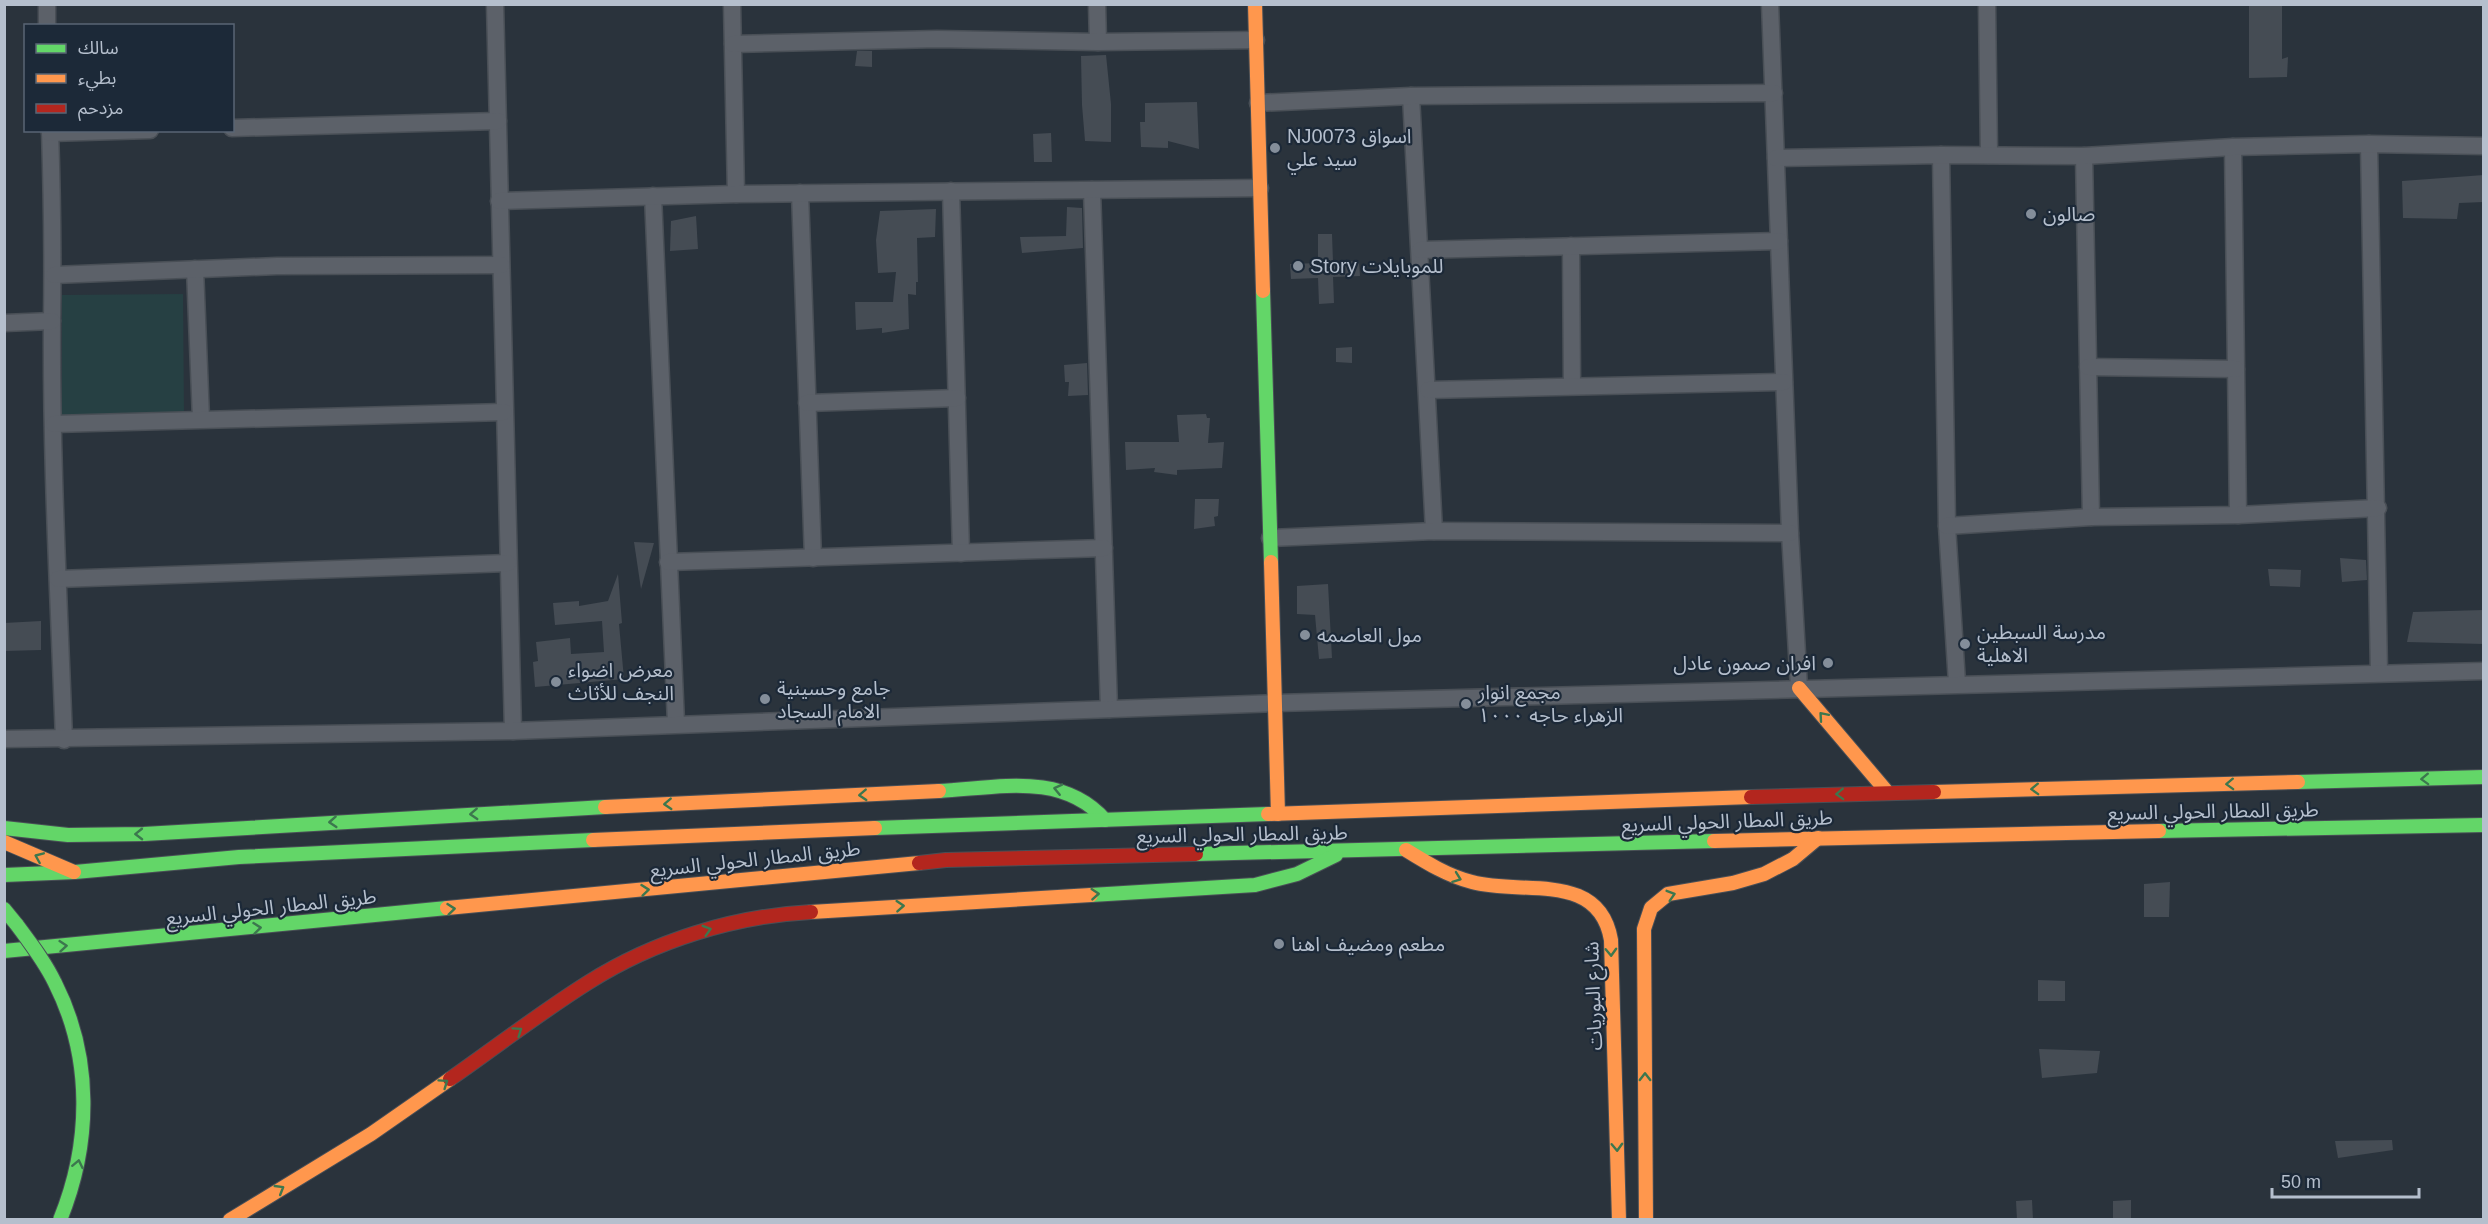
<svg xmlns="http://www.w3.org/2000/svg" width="2488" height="1224" font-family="Helvetica,'Noto Sans Arabic',sans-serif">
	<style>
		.green { fill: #264043 }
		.building { fill: #454c54 }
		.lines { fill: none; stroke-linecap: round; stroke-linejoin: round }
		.street-casing { stroke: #494f56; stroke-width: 19 }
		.fast-casing { stroke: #494f56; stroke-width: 16 }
		.slow-casing { stroke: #494f56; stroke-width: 16 }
		.jam-casing { stroke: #494f56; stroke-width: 16 }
		.street { stroke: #5c6169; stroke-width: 16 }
		.fast { stroke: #63d668; stroke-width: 14 }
		.slow { stroke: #ff974d; stroke-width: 14 }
		.jam { stroke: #b3261e; stroke-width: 14 }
		.fast-bridge-casing { stroke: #484f57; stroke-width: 16; stroke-linecap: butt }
		.fast-bridge { stroke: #63d668; stroke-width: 14 }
		.oneway { stroke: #3c774e }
		.poi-dot { fill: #848e9a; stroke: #1c2938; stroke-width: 2 }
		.labels { text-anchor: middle; stroke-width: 4.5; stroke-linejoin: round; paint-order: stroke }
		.poi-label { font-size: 20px; fill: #b5bfcd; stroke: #1c2938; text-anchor: start }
		.street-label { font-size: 20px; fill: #b5bfcd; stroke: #1c2938 }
	</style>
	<rect width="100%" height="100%" fill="#2a333c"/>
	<path class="green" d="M 183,294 L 184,417 L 62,418 L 62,295 Z"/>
	<g class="building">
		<path d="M 2249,4 L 2282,4 L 2282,59 L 2288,57 L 2287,77 L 2249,78 Z"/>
		<path d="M 857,51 L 872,51 L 872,67 L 855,66 Z"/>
		<path d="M 1106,55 L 1111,104 L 1111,142 L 1085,141 L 1082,105 L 1081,56 Z"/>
		<path d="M 1197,102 L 1199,149 L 1168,141 L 1168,148 L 1141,147 L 1140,122 L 1145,122 L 1145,103 Z"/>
		<path d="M 1051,133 L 1052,162 L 1034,162 L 1033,134 Z"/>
		<path d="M 2484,175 L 2484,202 L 2459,203 L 2457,219 L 2403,218 L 2402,181 Z"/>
		<path d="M 1067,207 L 1082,208 L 1083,248 L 1022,253 L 1020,237 L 1066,236 Z"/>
		<path d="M 936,209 L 935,237 L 917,238 L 918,282 L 916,282 L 916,295 L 908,294 L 909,329 L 882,333 L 882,328 L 856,330 L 855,302 L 893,302 L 896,272 L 878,273 L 876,240 L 880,211 Z"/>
		<path d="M 696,216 L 698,249 L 670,251 L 671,221 Z"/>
		<path d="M 1318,234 L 1332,234 L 1333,262 L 1359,261 L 1360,276 L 1333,277 L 1334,303 L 1319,304 L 1318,278 L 1291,279 L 1290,264 L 1318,263 Z"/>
		<path d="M 1352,347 L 1352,363 L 1336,362 L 1336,348 Z"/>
		<path d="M 1087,363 L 1088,395 L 1068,396 L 1069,382 L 1065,382 L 1064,365 Z"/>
		<path d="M 1206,414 L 1207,418 L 1210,418 L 1208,443 L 1224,442 L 1222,468 L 1177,470 L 1177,475 L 1154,472 L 1155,468 L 1126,470 L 1125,442 L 1179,442 L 1177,415 Z"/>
		<path d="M 1195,499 L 1219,499 L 1218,516 L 1214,517 L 1215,526 L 1194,529 Z"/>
		<path d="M 634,542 L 654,543 L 641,589 Z"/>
		<path d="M 2340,558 L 2366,560 L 2367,580 L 2342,582 Z"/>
		<path d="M 2268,569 L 2301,570 L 2300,587 L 2270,586 Z"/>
		<path d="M 618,574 L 622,623 L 619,624 L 624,679 L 535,687 L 533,662 L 538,661 L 536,642 L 570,638 L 571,654 L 604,652 L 602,621 L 555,625 L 553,603 L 579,601 L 579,606 L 608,601 Z"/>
		<path d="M 1328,584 L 1332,658 L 1319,659 L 1315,615 L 1297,614 L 1297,586 Z"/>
		<path d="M 2484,610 L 2484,644 L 2407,642 L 2413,612 Z"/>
		<path d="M 41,621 L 41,650 L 4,651 L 4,623 Z"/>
		<path d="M 2170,882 L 2169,917 L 2144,917 L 2144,884 Z"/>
		<path d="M 2038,980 L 2065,981 L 2065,1001 L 2038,1001 Z"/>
		<path d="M 2039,1049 L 2100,1051 L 2097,1073 L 2042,1078 Z"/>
		<path d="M 2392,1140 L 2393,1150 L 2338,1158 L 2335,1141 Z"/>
		<path d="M 2032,1200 L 2033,1220 L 2017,1220 L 2016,1201 Z"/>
		<path d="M 2131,1200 L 2131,1220 L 2113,1220 L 2113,1201 Z"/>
	</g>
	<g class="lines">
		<g class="street-casing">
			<g id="street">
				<path d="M 47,4 L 47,26"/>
				<path d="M 495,4 L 513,731"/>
				<path d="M 732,4 L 736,194"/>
				<path d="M 1097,4 L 1098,42"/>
				<path d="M 1770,4 L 1790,533 L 1799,688"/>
				<path d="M 1987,4 L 1989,155"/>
				<path d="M 733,44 L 937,39 L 1098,42 L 1256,40"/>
				<path d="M 1411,96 L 1434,531"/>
				<path d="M 1258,103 L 1411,96 L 1774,93"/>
				<path d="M 232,128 L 498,121"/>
				<path d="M 50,130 C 52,194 53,258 52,321 C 51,461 59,601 64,740"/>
				<path d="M 50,133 L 150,130"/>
				<path d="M 2369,144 L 2379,673"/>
				<path d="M 2233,147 L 2238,515"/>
				<path d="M 1941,155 L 1947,526 L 1957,683"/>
				<path d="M 2084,156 L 2091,517"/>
				<path d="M 1776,158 L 1941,155 L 2084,156 L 2233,147 L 2369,144 L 2484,146"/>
				<path d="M 1092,190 L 1109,709"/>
				<path d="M 951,191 L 961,553"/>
				<path d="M 800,193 L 813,558"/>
				<path d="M 653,196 L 676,723"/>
				<path d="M 499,201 L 736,194 L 1260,188"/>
				<path d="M 1571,246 L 1572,386"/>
				<path d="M 1420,250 L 1779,241"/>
				<path d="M 195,269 L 201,419"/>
				<path d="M 54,275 L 277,266 L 501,265"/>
				<path d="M 4,323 L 52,321"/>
				<path d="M 2088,367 L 2236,369"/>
				<path d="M 1428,390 L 1784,382"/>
				<path d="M 807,403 L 957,398"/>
				<path d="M 54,424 L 504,412"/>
				<path d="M 1947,526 L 2091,517 L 2238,515 L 2378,508"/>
				<path d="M 1270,538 L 1434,531 L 1790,533"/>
				<path d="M 668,562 L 1104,548"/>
				<path d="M 58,579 L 508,563"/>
				<path d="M 4,739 L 513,731 L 1276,703 L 2484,671"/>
			</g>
		</g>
		<g class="fast-casing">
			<g id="fast">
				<path d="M 1263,291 L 1271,562"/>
				<path d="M 2298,782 L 2484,777"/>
				<path d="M 939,791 C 997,788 1062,771 1105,820"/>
				<path d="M 4,828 L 68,835 L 144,834 L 605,807"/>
				<path d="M 875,828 L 1268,814"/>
				<path d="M 2159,831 L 2484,825"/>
				<path d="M 1196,854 L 1714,841"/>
				<path d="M 4,875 L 75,872 L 239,857 L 593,840"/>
				<path d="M 1091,895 L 1255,885 L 1297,874 L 1336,855"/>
				<path d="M 4,909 L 17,925"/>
				<path d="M 4,951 L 447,908"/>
			</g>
		</g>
		<g class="slow-casing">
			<g id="slow">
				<path d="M 1255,4 L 1263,291"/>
				<path d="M 1271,562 L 1278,814"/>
				<path d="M 1799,688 L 1888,793"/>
				<path d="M 1934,792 L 2298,782"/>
				<path d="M 605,807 L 939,791"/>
				<path d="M 1268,814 L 1751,797"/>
				<path d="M 593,840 L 875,828"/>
				<path d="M 1714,841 L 2159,831"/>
				<path d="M 4,842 L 74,872"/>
				<path d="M 1406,850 C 1427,863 1448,876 1472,882 C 1522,896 1599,870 1611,940 L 1619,1220"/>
				<path d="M 447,908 L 919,863"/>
				<path d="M 811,912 L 1091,895"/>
				<path d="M 230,1220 L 371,1134 L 450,1079"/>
				<path d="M 1646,1220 L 1644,929 L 1651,908 L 1668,894 L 1733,883 L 1764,874 L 1793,859 L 1818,838"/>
			</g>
		</g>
		<g class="jam-casing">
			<g id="jam">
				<path d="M 1751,797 L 1934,792"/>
				<path d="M 919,863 L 946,860 L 1196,854"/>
				<path d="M 450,1079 C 496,1047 541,1012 589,982 C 654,941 734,916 811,912"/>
			</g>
		</g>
		<use href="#street" class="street"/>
		<use href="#fast" class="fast"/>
		<use href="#slow" class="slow"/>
		<use href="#jam" class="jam"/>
		<g class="fast-bridge-casing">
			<path id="fast-bridge" d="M 17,925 C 31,944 45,962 55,983 C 93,1058 91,1144 60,1220"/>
		</g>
		<use href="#fast-bridge" class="fast-bridge"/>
	</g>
	<defs><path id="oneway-chevron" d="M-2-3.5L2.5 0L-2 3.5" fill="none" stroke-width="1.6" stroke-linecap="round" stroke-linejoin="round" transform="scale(1.5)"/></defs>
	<g class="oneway">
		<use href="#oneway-chevron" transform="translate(1823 716) rotate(-131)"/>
		<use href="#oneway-chevron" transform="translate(2425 779) rotate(178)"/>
		<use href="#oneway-chevron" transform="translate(2230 784) rotate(178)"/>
		<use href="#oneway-chevron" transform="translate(1058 789) rotate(-167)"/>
		<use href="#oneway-chevron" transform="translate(2035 789) rotate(178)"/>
		<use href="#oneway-chevron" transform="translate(1840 794) rotate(178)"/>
		<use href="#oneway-chevron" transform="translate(863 795) rotate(177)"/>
		<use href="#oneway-chevron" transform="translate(668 804) rotate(177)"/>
		<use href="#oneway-chevron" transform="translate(474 814) rotate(177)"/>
		<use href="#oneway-chevron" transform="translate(333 822) rotate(176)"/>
		<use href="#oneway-chevron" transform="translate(139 834) rotate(179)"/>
		<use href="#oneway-chevron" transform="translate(39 857) rotate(-157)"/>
		<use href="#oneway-chevron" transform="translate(1457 878) rotate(20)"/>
		<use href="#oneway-chevron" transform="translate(645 890) rotate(-6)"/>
		<use href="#oneway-chevron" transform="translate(1095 894) rotate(-4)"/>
		<use href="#oneway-chevron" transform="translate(1671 895) rotate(-17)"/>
		<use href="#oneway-chevron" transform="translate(900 906) rotate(-4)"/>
		<use href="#oneway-chevron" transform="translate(451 909) rotate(-6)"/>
		<use href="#oneway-chevron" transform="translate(257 928) rotate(-6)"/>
		<use href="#oneway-chevron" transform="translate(707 930) rotate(-16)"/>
		<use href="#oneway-chevron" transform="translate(63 946) rotate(-5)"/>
		<use href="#oneway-chevron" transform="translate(1611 952) rotate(88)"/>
		<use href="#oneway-chevron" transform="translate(518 1031) rotate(-35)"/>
		<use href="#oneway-chevron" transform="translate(1645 1077) rotate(-90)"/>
		<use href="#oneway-chevron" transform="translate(444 1083) rotate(-35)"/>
		<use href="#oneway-chevron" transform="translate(1617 1147) rotate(88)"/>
		<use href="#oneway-chevron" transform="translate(78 1164) rotate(-78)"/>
		<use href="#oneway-chevron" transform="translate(280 1189) rotate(-31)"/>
	</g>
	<g class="poi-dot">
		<circle cx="1275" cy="148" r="6"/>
		<circle cx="2031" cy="214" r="6"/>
		<circle cx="1298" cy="266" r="6"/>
		<circle cx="1305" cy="635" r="6"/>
		<circle cx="1965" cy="644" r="6"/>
		<circle cx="1828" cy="663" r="6"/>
		<circle cx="556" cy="682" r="6"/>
		<circle cx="765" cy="699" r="6"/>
		<circle cx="1466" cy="704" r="6"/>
		<circle cx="1279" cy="944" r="6"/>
	</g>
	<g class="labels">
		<g class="poi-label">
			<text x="1287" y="143">NJ0073 اسواق<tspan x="1287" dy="23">سيد علي</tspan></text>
			<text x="2043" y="221">صالون</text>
			<text x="1310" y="273">Story للموبايلات</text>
			<text x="1977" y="639">مدرسة السبطين<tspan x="1977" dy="23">الاهلية</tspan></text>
			<text x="1317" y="642">مول العاصمه</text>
			<text x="1816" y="670" text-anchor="end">افران صمون عادل</text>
			<text x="568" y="677">معرض اضواء<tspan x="568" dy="23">النجف للأثاث</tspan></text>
			<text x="777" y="695">جامع وحسينية<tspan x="777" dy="23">الامام السجاد</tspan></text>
			<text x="1478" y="699">مجمع انوار<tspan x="1478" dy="23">الزهراء حاجه ١٠٠٠</tspan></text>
			<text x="1291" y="951">مطعم ومضيف اهنا</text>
		</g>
		<g class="street-label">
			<text transform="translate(2213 811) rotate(-1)" y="7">طريق المطار الحولي السريع</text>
			<text transform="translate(1727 821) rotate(-2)" y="7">طريق المطار الحولي السريع</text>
			<text transform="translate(1242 834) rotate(-1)" y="7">طريق المطار الحولي السريع</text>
			<text transform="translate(755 859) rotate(-6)" y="7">طريق المطار الحولي السريع</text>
			<text transform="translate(271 907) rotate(-6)" y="7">طريق المطار الحولي السريع</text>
			<text transform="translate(1593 996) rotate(-92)" y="7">شارع البوريات</text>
		</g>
	</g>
	<rect width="2488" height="1224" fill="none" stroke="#b5bfcd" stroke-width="12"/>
	<rect x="24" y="24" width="210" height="108" fill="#1c2938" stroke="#596574" stroke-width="1.5"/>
	<rect x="36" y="44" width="30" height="9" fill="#63d668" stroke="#596574" stroke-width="1.5"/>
	<text x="78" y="54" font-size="18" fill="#b5bfcd">سالك</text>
	<rect x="36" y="74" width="30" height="9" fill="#ff974d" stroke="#596574" stroke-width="1.5"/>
	<text x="78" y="84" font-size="18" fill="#b5bfcd">بطيء</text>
	<rect x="36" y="104" width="30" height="9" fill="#b3261e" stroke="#596574" stroke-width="1.5"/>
	<text x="78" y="114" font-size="18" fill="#b5bfcd">مزدحم</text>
	<path d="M2272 1188v9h147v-9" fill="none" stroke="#b5bfcd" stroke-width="3"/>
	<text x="2281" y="1188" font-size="18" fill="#b5bfcd" stroke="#1c2938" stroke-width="4.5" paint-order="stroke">50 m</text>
</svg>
